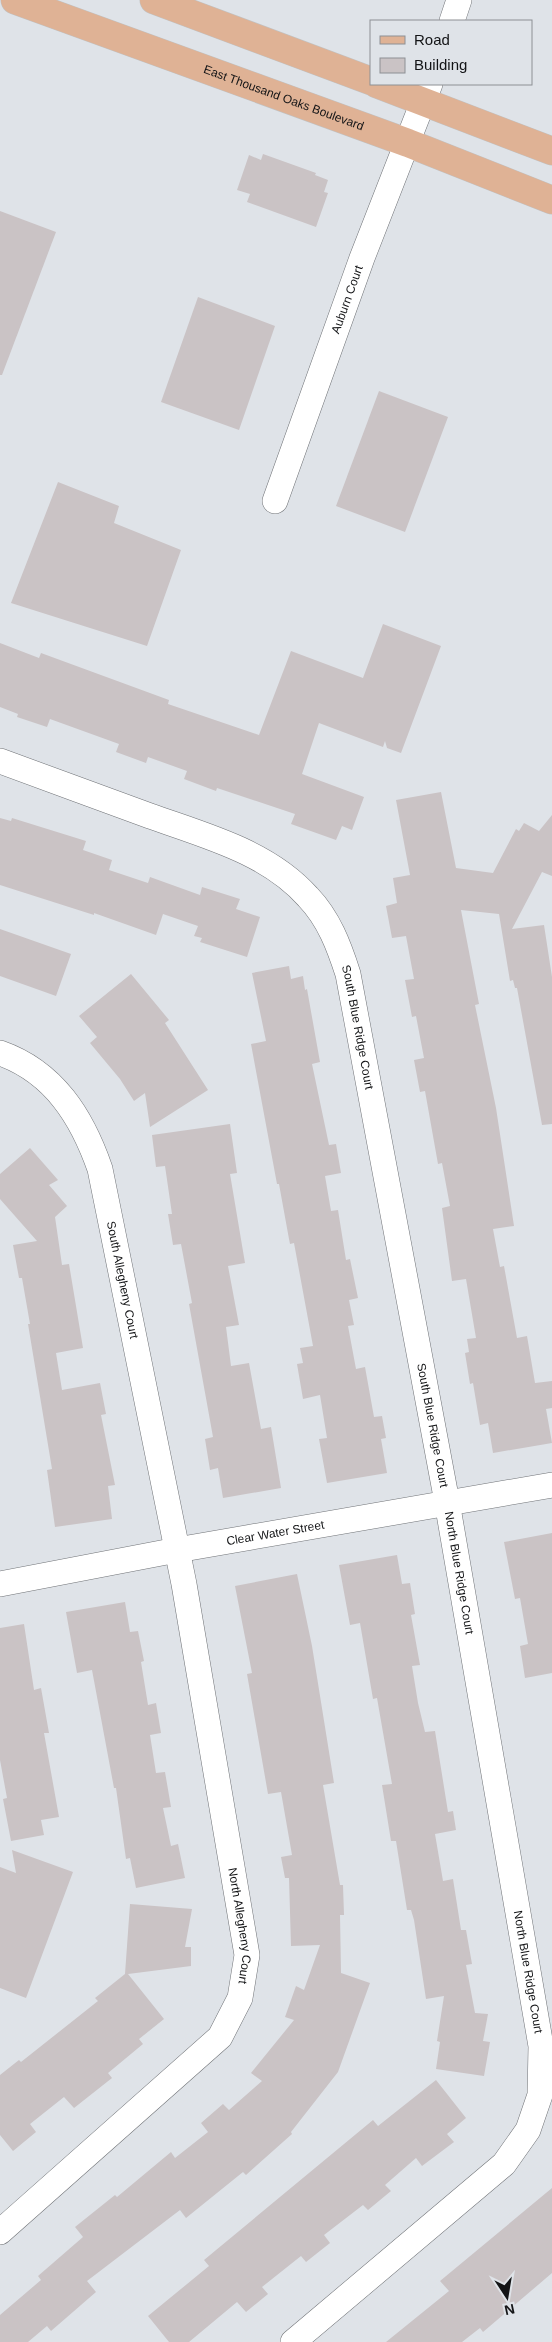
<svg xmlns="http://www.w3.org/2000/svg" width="552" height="2342" font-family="Helvetica,sans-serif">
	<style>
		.building { fill: #cac3c5 }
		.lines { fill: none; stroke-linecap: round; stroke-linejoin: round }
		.minor-casing { stroke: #707377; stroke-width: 26 }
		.primary-casing { stroke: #c2c2c2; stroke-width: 29 }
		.minor { stroke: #fff; stroke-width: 25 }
		.primary { stroke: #dfb295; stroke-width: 28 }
		.labels { text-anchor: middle; stroke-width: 4; stroke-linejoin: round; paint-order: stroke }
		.street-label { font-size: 12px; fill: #131416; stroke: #dfe3e8 }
	</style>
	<rect width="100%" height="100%" fill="#dfe3e8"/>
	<g class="building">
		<path d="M 263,154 L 316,173 L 315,175 L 328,180 L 324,192 L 328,193 L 316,227 L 247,202 L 250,194 L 237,190 L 249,155 L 261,160 Z"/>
		<path d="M 0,211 L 56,232 L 2,375 L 0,375 Z"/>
		<path d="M 198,297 L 275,326 L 239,430 L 161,402 Z"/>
		<path d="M 379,391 L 448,417 L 405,532 L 336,506 Z"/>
		<path d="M 58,482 L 119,506 L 114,523 L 181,550 L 147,646 L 11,603 Z"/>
		<path d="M 383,624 L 441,646 L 401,753 L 387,748 L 385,741 L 383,747 L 319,723 L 302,774 L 364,797 L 352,830 L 342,826 L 336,840 L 291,824 L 295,814 L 217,788 L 216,791 L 184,779 L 187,771 L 148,757 L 146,763 L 116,752 L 119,744 L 50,719 L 47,727 L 17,717 L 18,714 L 0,707 L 0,643 L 39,658 L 41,653 L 169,700 L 168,704 L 259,735 L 291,651 L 363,678 Z"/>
		<path d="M 441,792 L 456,868 L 493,873 L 516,829 L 519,831 L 524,823 L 539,831 L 552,815 L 552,876 L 542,872 L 512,929 L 544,925 L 552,977 L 552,1124 L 542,1125 L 517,988 L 515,988 L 513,980 L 510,981 L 499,914 L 461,910 L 479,1004 L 475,1005 L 496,1108 L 514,1226 L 493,1229 L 500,1267 L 504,1266 L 517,1338 L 527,1336 L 535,1383 L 552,1381 L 552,1408 L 546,1409 L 552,1443 L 493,1453 L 488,1423 L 480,1425 L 473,1383 L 470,1384 L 465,1353 L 469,1352 L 467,1339 L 476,1338 L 466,1279 L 452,1281 L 442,1208 L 450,1206 L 442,1163 L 438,1164 L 425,1091 L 420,1092 L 414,1060 L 424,1058 L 416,1016 L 412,1017 L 405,980 L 414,979 L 406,936 L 392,938 L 386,906 L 397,903 L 393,878 L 410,875 L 396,800 Z"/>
		<path d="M 0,818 L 11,821 L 12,818 L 86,841 L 83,850 L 112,860 L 109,870 L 148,883 L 150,877 L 200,895 L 202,887 L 240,899 L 236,909 L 260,917 L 247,957 L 200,942 L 202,938 L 194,936 L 198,926 L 163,914 L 156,935 L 94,913 L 94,915 L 0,885 Z"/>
		<path d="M 0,929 L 71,954 L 56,996 L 0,976 Z"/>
		<path d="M 289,966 L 291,979 L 303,976 L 305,990 L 307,989 L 320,1062 L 312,1064 L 329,1145 L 336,1144 L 341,1173 L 325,1176 L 331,1211 L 338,1210 L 346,1260 L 350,1259 L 358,1298 L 349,1300 L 354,1325 L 348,1326 L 356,1369 L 365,1367 L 374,1417 L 382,1416 L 386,1438 L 381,1439 L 387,1473 L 327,1483 L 319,1439 L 327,1438 L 320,1395 L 303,1399 L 297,1364 L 303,1363 L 300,1348 L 313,1346 L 294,1243 L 290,1244 L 289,1239 L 279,1184 L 277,1184 L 251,1044 L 266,1041 L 252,973 Z"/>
		<path d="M 131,974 L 169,1020 L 165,1023 L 208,1090 L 150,1127 L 145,1093 L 134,1101 L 120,1079 L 90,1043 L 97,1037 L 79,1016 Z"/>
		<path d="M 230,1124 L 237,1173 L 230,1174 L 245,1263 L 228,1266 L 239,1325 L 226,1327 L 231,1366 L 249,1363 L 261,1429 L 271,1427 L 281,1488 L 223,1498 L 218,1468 L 210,1470 L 205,1439 L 213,1437 L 189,1304 L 192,1303 L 181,1244 L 173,1245 L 168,1214 L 172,1214 L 165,1166 L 156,1167 L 152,1135 Z"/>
		<path d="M 30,1148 L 58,1180 L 49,1185 L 67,1206 L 55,1217 L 62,1265 L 69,1264 L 83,1348 L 56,1353 L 62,1390 L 100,1383 L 106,1414 L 101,1415 L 115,1485 L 108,1486 L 112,1519 L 55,1527 L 47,1470 L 52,1469 L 28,1324 L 30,1324 L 22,1278 L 19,1278 L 13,1245 L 37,1241 L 0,1199 L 0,1174 Z"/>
		<path d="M 552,1533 L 552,1673 L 525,1678 L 520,1646 L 528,1644 L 520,1598 L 515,1599 L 504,1542 Z"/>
		<path d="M 397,1555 L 402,1584 L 410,1583 L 415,1614 L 411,1615 L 420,1665 L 412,1666 L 418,1703 L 425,1732 L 435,1731 L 448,1812 L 453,1811 L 456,1830 L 435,1834 L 443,1881 L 453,1879 L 461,1930 L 466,1930 L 472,1964 L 466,1965 L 475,2013 L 488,2014 L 483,2041 L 490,2042 L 484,2076 L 436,2069 L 440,2042 L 437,2041 L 444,1996 L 426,1999 L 414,1920 L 411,1910 L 407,1910 L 396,1841 L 391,1841 L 382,1785 L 392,1784 L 377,1698 L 373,1699 L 360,1623 L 350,1625 L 339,1565 Z"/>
		<path d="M 297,1574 L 312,1646 L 334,1783 L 323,1785 L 340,1885 L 343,1885 L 344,1915 L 340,1915 L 341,1973 L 370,1983 L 338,2072 L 291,2132 L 292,2134 L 246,2175 L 243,2172 L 186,2218 L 180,2210 L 87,2281 L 96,2292 L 51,2331 L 47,2326 L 28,2342 L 0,2342 L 0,2315 L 41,2280 L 38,2276 L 83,2237 L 75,2227 L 115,2195 L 117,2197 L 171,2152 L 175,2158 L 208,2132 L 201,2123 L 223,2104 L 229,2110 L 262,2081 L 251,2073 L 294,2020 L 285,2017 L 296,1986 L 304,1990 L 320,1945 L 291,1946 L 289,1878 L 285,1878 L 281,1857 L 292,1855 L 281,1792 L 268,1794 L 247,1674 L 252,1673 L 235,1586 Z"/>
		<path d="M 125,1602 L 130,1632 L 138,1631 L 144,1661 L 141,1662 L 148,1705 L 156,1703 L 161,1733 L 150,1735 L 156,1773 L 165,1772 L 171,1807 L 163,1808 L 171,1846 L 178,1844 L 185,1878 L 136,1888 L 130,1858 L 126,1859 L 116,1788 L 114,1788 L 92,1670 L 77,1673 L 66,1612 Z"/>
		<path d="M 24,1624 L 34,1690 L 41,1688 L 49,1733 L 44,1733 L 59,1817 L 41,1820 L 44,1835 L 11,1841 L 3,1799 L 7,1798 L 0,1760 L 0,1628 Z"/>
		<path d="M 12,1850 L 73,1872 L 26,1998 L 0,1988 L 0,1867 L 16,1873 Z"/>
		<path d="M 130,1904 L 192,1909 L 185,1947 L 191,1947 L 191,1966 L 128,1974 L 164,2019 L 139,2039 L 143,2044 L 108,2073 L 112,2078 L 74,2108 L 64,2097 L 30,2124 L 36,2132 L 13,2151 L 0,2135 L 0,2075 L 19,2060 L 21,2062 L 98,2001 L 95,1998 L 125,1974 Z"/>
		<path d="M 436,2080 L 466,2118 L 447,2134 L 454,2142 L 422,2166 L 416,2158 L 385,2185 L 391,2191 L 368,2210 L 363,2205 L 324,2235 L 330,2243 L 306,2262 L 301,2256 L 262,2287 L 268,2294 L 246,2312 L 237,2302 L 189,2342 L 169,2342 L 148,2316 L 209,2266 L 204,2260 L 373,2120 L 378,2126 Z"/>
		<path d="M 552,2188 L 552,2273 L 483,2332 L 480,2328 L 462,2342 L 386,2342 L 449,2291 L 440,2281 Z"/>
	</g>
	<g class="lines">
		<g class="minor-casing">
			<g id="minor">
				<path d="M 452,21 L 459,0"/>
				<path id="s1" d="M 275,501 L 362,258 L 430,84"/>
				<path id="s2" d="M 0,761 C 50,779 100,798 150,816 C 206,836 268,852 308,897 C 329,919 339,946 348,974 L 447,1502 L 541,2046 L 540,2095 L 528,2130 L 504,2164 L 293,2342"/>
				<path id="s3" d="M 0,1053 C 54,1072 82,1117 100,1169 L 184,1584 L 247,1955 L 240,1998 L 220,2037 L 0,2232"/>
				<path id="s4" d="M 0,1584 L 177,1550 L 552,1485"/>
			</g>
		</g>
		<g class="primary-casing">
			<g id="primary">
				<path id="s5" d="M 15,0 L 408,143 L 552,200"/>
				<path d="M 154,0 L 371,81"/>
				<path d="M 377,84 L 552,151"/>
			</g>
		</g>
		<use href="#minor" class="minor"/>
		<use href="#primary" class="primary"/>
	</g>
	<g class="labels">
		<g class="street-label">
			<text dy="4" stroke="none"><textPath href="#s5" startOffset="286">East Thousand Oaks Boulevard</textPath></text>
			<text dy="4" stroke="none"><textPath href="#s1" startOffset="214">Auburn Court</textPath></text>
			<text dy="4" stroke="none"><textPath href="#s2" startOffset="481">South Blue Ridge Court</textPath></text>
			<text dy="4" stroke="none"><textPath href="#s3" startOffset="272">South Allegheny Court</textPath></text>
			<text dy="4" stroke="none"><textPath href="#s2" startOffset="886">South Blue Ridge Court</textPath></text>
			<text dy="4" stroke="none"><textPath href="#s4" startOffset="280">Clear Water Street</textPath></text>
			<text dy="4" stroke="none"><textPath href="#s2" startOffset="1036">North Blue Ridge Court</textPath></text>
			<text dy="4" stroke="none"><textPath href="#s3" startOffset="929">North Allegheny Court</textPath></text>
			<text dy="4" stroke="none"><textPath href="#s2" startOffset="1441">North Blue Ridge Court</textPath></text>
		</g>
	</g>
	<rect x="370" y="20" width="162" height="65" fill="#dfe3e8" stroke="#8d9094"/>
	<rect x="380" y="36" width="25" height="8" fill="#dfb295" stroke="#8d9094"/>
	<text x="414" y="45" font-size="15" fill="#131416">Road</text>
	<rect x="380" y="58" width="25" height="15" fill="#cac3c5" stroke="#8d9094"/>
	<text x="414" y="70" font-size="15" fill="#131416">Building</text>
	<g transform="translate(507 2297) rotate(168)" stroke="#dfe3e8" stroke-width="4" paint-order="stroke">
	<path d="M0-4L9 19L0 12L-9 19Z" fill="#131416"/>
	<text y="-8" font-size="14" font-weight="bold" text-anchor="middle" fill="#131416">N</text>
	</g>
</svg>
